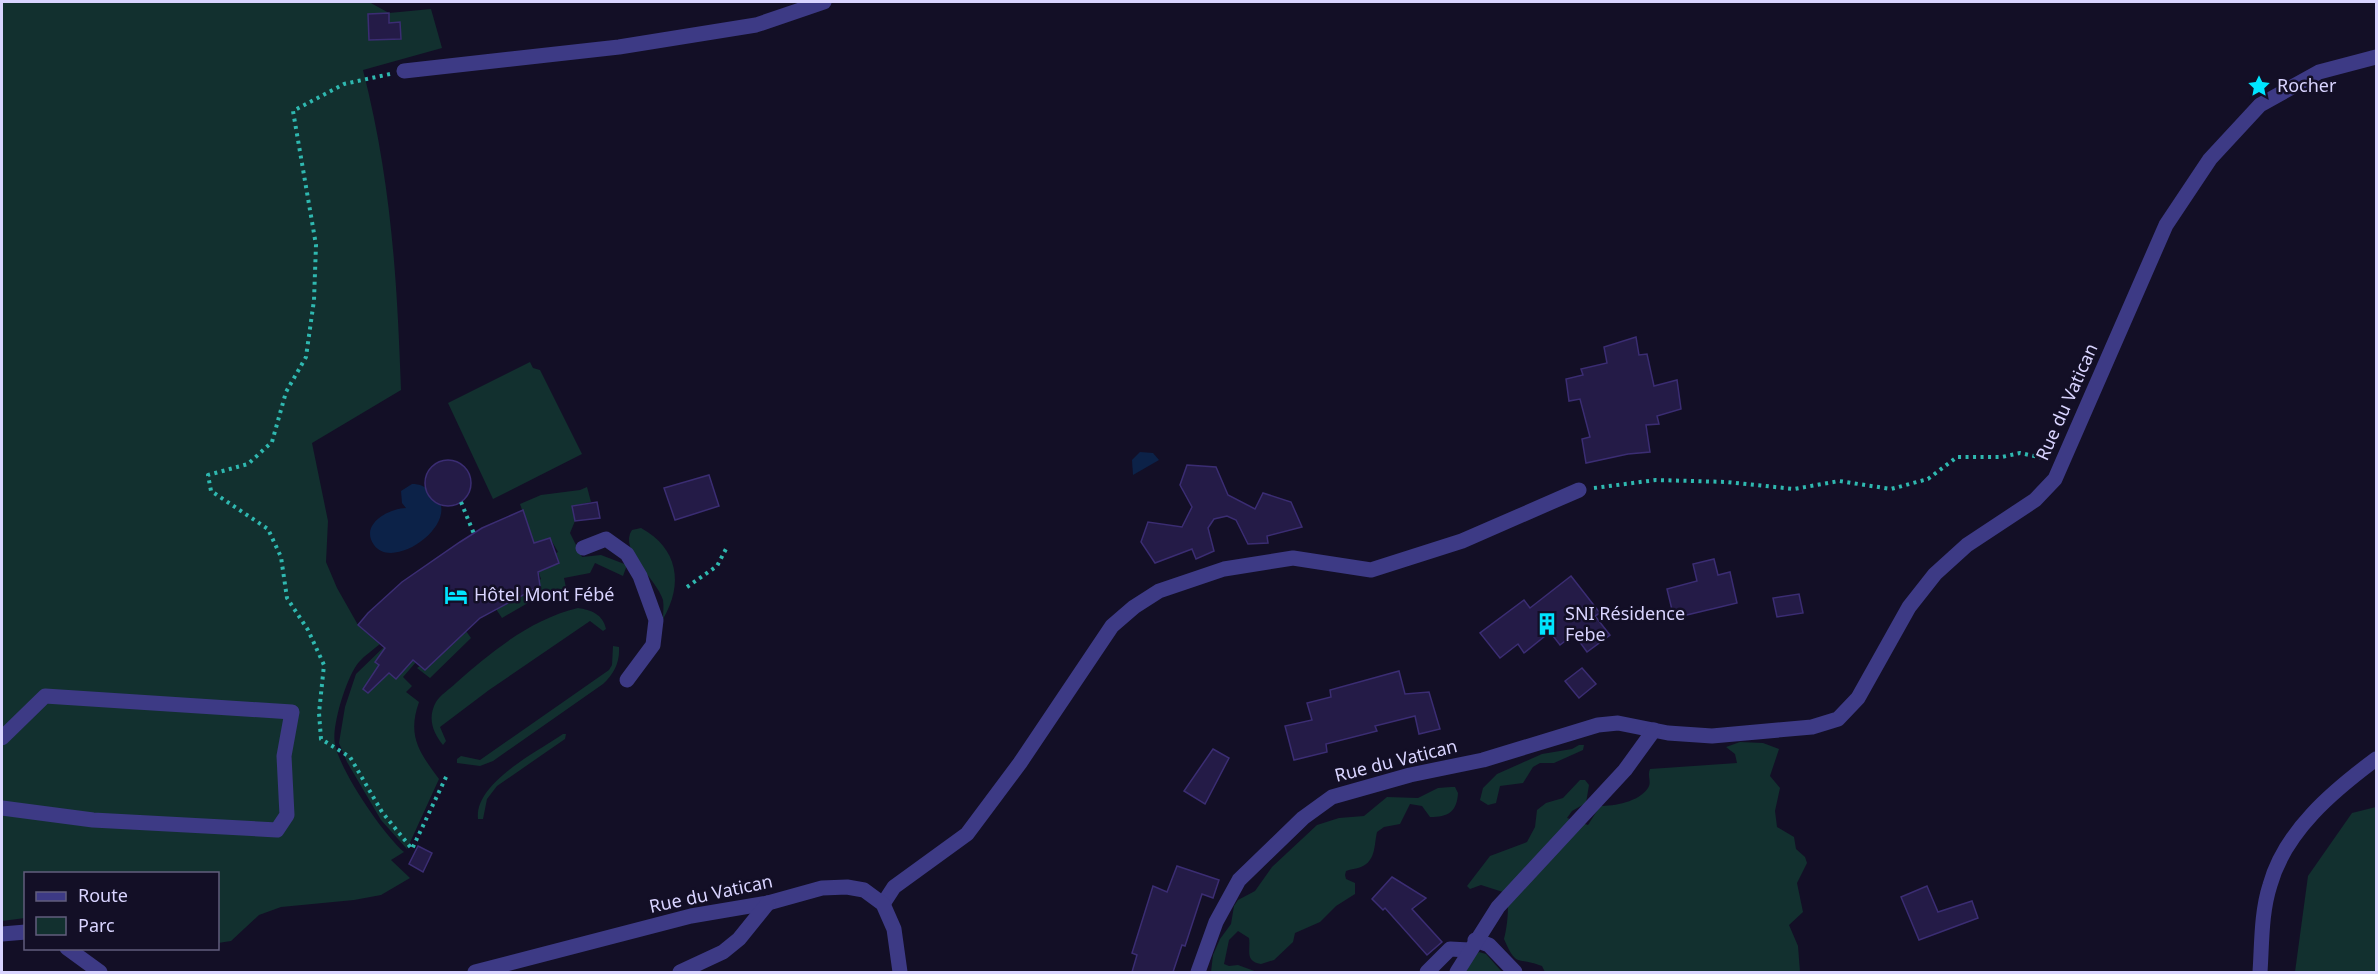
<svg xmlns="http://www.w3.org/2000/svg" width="2378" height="974" font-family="'Noto Sans',sans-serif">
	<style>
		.green { fill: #12302f }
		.water { fill: #0c2248 }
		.building { fill: #241b47; stroke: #3b2d73; stroke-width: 1.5 }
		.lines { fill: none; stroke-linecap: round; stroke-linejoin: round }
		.path { stroke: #2fb8b0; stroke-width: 4; stroke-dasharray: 3 4.5; stroke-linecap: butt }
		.minor { stroke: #3d3a85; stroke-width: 15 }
		.labels { text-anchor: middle; stroke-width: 5; stroke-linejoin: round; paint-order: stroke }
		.poi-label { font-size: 18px; fill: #d9d4ff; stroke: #130f26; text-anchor: start }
		.street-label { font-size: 18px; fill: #d9d4ff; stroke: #130f26 }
	</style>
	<rect width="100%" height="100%" fill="#130f26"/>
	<g class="green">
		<path d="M 2,2 L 369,2 L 389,13 L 431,9 L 442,48 L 363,70 C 391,180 397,277 401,390 L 312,443 L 328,521 L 326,562 L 337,588 L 358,625 L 380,644 C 373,650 365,655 359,662 C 347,675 331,727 335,744 C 340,771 383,834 404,852 L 391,860 L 410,878 L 381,895 L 354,900 L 281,907 L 259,915 L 231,941 L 218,943 L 218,874 L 26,874 L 25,918 L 2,921 Z"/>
		<path d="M 530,362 L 533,368 L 540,370 L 582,454 L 493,499 L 448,403 Z"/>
		<path d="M 587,487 L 591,502 L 573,506 L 575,521 L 570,533 L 582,557 L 601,555 L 627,565 L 623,576 L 595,563 L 590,573 L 564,578 L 566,588 L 538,597 L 502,618 L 496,609 L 540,586 L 538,581 L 541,579 L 537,568 L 543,570 L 559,562 L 556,553 L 558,552 L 550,538 L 534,543 L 520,504 L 541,495 L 580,490 Z"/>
		<path d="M 641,528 C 678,548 684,584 663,619 C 663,613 664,606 663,600 C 657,579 618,550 632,530 Z"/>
		<path d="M 578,608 C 591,610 603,614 606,629 L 603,631 L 590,621 L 489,690 L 440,727 L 446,741 L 443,745 C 433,733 427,718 436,702 C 440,695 450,689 456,683 C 491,652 531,619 578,608 Z"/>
		<path d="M 466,631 L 471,638 L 430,678 L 417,668 L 420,666 L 425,670 Z"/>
		<path d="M 613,646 L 619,647 C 620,662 614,674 603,684 L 493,761 L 480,766 L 457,763 L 457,759 L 461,756 L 480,760 L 609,670 L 612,665 Z"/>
		<path d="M 384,647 L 385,648 L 379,665 L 387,675 L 389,673 L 396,679 L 413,660 L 416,662 L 403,677 L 412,686 L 406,692 L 419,702 C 407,736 419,752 439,779 L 407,849 L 381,820 L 347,762 L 339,743 L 345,707 L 356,674 Z"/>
		<path d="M 563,734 L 566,734 L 565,739 L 497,786 L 487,799 L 483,819 L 478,819 C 474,783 537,752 563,734 Z"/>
		<path d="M 1740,742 L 1763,743 L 1779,749 L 1770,776 L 1780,788 L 1775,811 L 1777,827 L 1794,837 L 1796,849 L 1805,857 L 1807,863 L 1797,883 L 1803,912 L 1789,925 L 1798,946 L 1800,972 L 1545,972 L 1542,966 C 1517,956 1517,969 1504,939 C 1507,928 1510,904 1506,893 L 1481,885 L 1470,889 L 1467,886 L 1490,856 L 1527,842 L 1535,827 L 1537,810 L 1546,803 L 1563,798 L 1580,780 L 1585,780 L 1589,785 L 1586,803 L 1572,811 L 1567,818 L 1588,825 L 1600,806 C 1614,806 1639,802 1648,788 C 1652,782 1647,776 1650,769 L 1737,763 L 1735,754 L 1726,747 Z"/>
		<path d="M 1579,745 L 1584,745 L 1583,750 L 1554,763 L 1540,763 L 1533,767 L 1523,783 L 1500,786 L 1496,803 L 1488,805 L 1480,800 L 1483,788 L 1497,774 L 1542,754 L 1572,749 Z"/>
		<path d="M 1451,787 L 1455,787 L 1458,793 C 1457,812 1448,817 1430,817 L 1422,806 L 1410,804 L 1400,824 L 1384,827 L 1377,832 C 1374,845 1376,861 1361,867 C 1356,869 1351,869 1346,871 L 1345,875 L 1346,879 L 1355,883 L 1355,894 L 1336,906 L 1320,922 L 1295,933 L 1293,942 L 1274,960 L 1261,964 C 1244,961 1251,950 1249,938 L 1238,931 L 1229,940 L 1224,964 L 1229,966 L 1238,965 L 1257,972 L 1211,972 L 1213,955 L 1220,939 L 1231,924 L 1234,906 L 1238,900 L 1255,891 L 1272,867 L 1317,825 L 1339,818 L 1364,816 L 1387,797 L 1418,798 L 1438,788 Z"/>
		<path d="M 2376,807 L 2376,972 L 2295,972 L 2308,876 L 2352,813 Z"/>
		<path d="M 1479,952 L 1486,954 L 1502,972 L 1466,972 L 1472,958 Z"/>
	</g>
	<g class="water">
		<path d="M 1140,452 L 1153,453 L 1159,460 L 1133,475 L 1132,460 Z"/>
		<path d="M 412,484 C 420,484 423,486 429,490 C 471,516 395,574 374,545 C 359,524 390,508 406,508 L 402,503 L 401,491 Z"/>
	</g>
	<g class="building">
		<path d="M 389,13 L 389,23 L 400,22 L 401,39 L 369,40 L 368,14 Z"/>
		<path d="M 1636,337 L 1639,355 L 1647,354 L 1654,386 L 1677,380 L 1681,409 L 1657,416 L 1659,424 L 1646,425 L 1650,452 L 1628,454 L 1586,463 L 1582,439 L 1590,437 L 1580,399 L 1569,401 L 1566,379 L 1583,375 L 1581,369 L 1607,363 L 1604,347 Z"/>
		<circle cx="448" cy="483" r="23"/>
		<path d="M 1187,465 L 1216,467 L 1228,495 L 1255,509 L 1263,493 L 1291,502 L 1302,527 L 1267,536 L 1268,543 L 1248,544 L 1236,520 L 1227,516 L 1214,519 L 1208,528 L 1214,551 L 1196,559 L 1192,549 L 1155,563 L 1141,542 L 1148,522 L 1182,527 L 1192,507 L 1180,485 Z"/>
		<path d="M 709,475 L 719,506 L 675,520 L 664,488 Z"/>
		<path d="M 597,502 L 600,518 L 575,521 L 572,506 Z"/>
		<path d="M 523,510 L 534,543 L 550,538 L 559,563 L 538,572 L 540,586 L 480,618 L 425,670 L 413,660 L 396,679 L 389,673 L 368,693 L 363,689 L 379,665 L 375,662 L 385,648 L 358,625 L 368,613 L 402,582 L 460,542 L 482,528 Z"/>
		<path d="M 1714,559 L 1718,575 L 1730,572 L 1737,603 L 1674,618 L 1667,589 L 1697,581 L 1693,564 Z"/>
		<path d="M 1571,576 L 1600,613 L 1595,616 L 1610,635 L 1587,652 L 1574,634 L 1560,645 L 1550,632 L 1524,653 L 1518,644 L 1500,658 L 1480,633 L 1524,600 L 1530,608 Z"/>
		<path d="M 1799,594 L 1803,613 L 1777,617 L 1773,598 Z"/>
		<path d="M 1582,668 L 1596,684 L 1579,698 L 1565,681 Z"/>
		<path d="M 1399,671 L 1405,694 L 1429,692 L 1440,729 L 1419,734 L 1415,716 L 1375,726 L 1377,731 L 1326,744 L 1327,752 L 1294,760 L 1285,726 L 1312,720 L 1307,703 L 1331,697 L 1330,690 Z"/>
		<path d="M 1213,749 L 1229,758 L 1205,804 L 1184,791 Z"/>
		<path d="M 418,846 L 432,853 L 423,872 L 409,864 Z"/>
		<path d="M 1177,866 L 1219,880 L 1213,898 L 1202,894 L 1185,946 L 1182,945 L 1173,972 L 1132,972 L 1137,955 L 1132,953 L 1153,886 L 1167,892 Z"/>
		<path d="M 1392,877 L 1426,898 L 1412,909 L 1442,942 L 1427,955 L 1385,908 L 1383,910 L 1372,899 Z"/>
		<path d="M 1927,886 L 1938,912 L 1972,901 L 1978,918 L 1919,940 L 1901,897 Z"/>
	</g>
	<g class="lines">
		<g class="path">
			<path d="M 390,74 L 344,84 L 293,111 L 316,245 L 314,300 L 306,357 L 286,392 L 272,442 L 248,464 L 208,475 L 211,491 L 268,529 L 281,557 L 287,598 L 308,630 L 324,665 L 319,713 L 321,739 L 350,757 L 382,812 L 412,849 L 447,775"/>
			<path d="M 1594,488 L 1656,480 L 1727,482 L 1794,489 L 1839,481 L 1891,489 L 1928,479 L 1957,457 L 2002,457 L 2020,453 L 2048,459"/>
			<path d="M 461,502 L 474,534"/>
			<path d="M 687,587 L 717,566 L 727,547"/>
		</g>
		<g class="minor">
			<path d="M 404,71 L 619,47 L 756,25 L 824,2"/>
			<path d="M 583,548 L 606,539 L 627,554 L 640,576 L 656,620 L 653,645 L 627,680"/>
			<path d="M 2,738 L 45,696 L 292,712 L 284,756 L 287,815 L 277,830 L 93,820 L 2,808"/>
			<path d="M 883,904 L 894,887 L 967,834 L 1020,763 L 1112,626 L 1134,607 L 1159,591 L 1224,569 L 1293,558 L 1371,570 L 1462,541 L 1579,490"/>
			<path d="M 2,934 L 26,932"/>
			<path d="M 1475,940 L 1489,945 L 1515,972"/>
			<path d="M 67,948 L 100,972"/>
			<path d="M 475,972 L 691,916 L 768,903 L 822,888 L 847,887 L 864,890 L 883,904 L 894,929 L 900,972"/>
			<path d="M 680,972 L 723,952 L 739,939 L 768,903"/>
			<path d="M 1198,972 L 1216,922 L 1239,880 L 1303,818 L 1332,797 L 1410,775 L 1483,760 L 1598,725 L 1618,723 L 1668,733 L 1712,736 L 1812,727 L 1838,719 L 1858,698 L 1909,607 L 1935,574 L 1967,545 L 2035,500 L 2055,479 L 2166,225 L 2210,159 L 2260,105 L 2319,72 L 2376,57"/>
			<path d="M 1427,972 L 1450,949 L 1469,950"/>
			<path d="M 1457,972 L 1498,907 L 1625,770 L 1654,730"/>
			<path d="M 2260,972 C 2262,943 2261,913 2270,885 C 2285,831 2333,791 2376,759"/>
		</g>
	</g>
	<defs>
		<g id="sight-bare" transform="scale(1.8)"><path d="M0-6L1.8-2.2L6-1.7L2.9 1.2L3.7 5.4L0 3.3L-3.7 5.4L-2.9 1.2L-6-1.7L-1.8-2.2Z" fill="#00e5ff" stroke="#130f26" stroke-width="2.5" paint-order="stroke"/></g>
		<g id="hotel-bare" transform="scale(1.8)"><path d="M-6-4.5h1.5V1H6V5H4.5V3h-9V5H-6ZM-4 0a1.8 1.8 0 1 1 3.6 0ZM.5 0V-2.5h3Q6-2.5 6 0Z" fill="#00e5ff" stroke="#130f26" stroke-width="2.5" paint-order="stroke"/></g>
		<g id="building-bare" transform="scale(1.8)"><path d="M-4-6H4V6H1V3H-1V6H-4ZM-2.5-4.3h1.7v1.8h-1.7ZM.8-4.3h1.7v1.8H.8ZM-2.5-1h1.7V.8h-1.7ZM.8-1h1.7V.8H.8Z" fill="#00e5ff" stroke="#130f26" stroke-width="2.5" paint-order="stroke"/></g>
	</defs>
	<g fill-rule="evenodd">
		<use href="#sight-bare" x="2259" y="86"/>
		<use href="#hotel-bare" x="456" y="595"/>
		<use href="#building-bare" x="1547" y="624"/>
	</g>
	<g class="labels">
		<g class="poi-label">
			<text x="2277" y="92">Rocher</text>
			<text x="474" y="601">Hôtel Mont Fébé</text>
			<text x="1565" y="620">SNI Résidence<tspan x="1565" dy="21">Febe</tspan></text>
		</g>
		<g class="street-label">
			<text transform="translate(2067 402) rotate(-66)" y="6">Rue du Vatican</text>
			<text transform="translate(1396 761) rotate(-14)" y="6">Rue du Vatican</text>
			<text transform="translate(711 894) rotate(-12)" y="6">Rue du Vatican</text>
		</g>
	</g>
	<rect width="2378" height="974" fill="none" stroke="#d9d4ff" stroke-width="6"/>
	<rect x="24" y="872" width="195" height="78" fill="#130f26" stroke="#625e7d" stroke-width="1.5"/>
	<rect x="36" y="892" width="30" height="9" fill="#3d3a85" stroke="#625e7d" stroke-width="1.5"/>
	<text x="78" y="902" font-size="18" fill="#d9d4ff">Route</text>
	<rect x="36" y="917" width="30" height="18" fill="#12302f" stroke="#625e7d" stroke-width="1.5"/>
	<text x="78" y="932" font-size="18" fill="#d9d4ff">Parc</text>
</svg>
